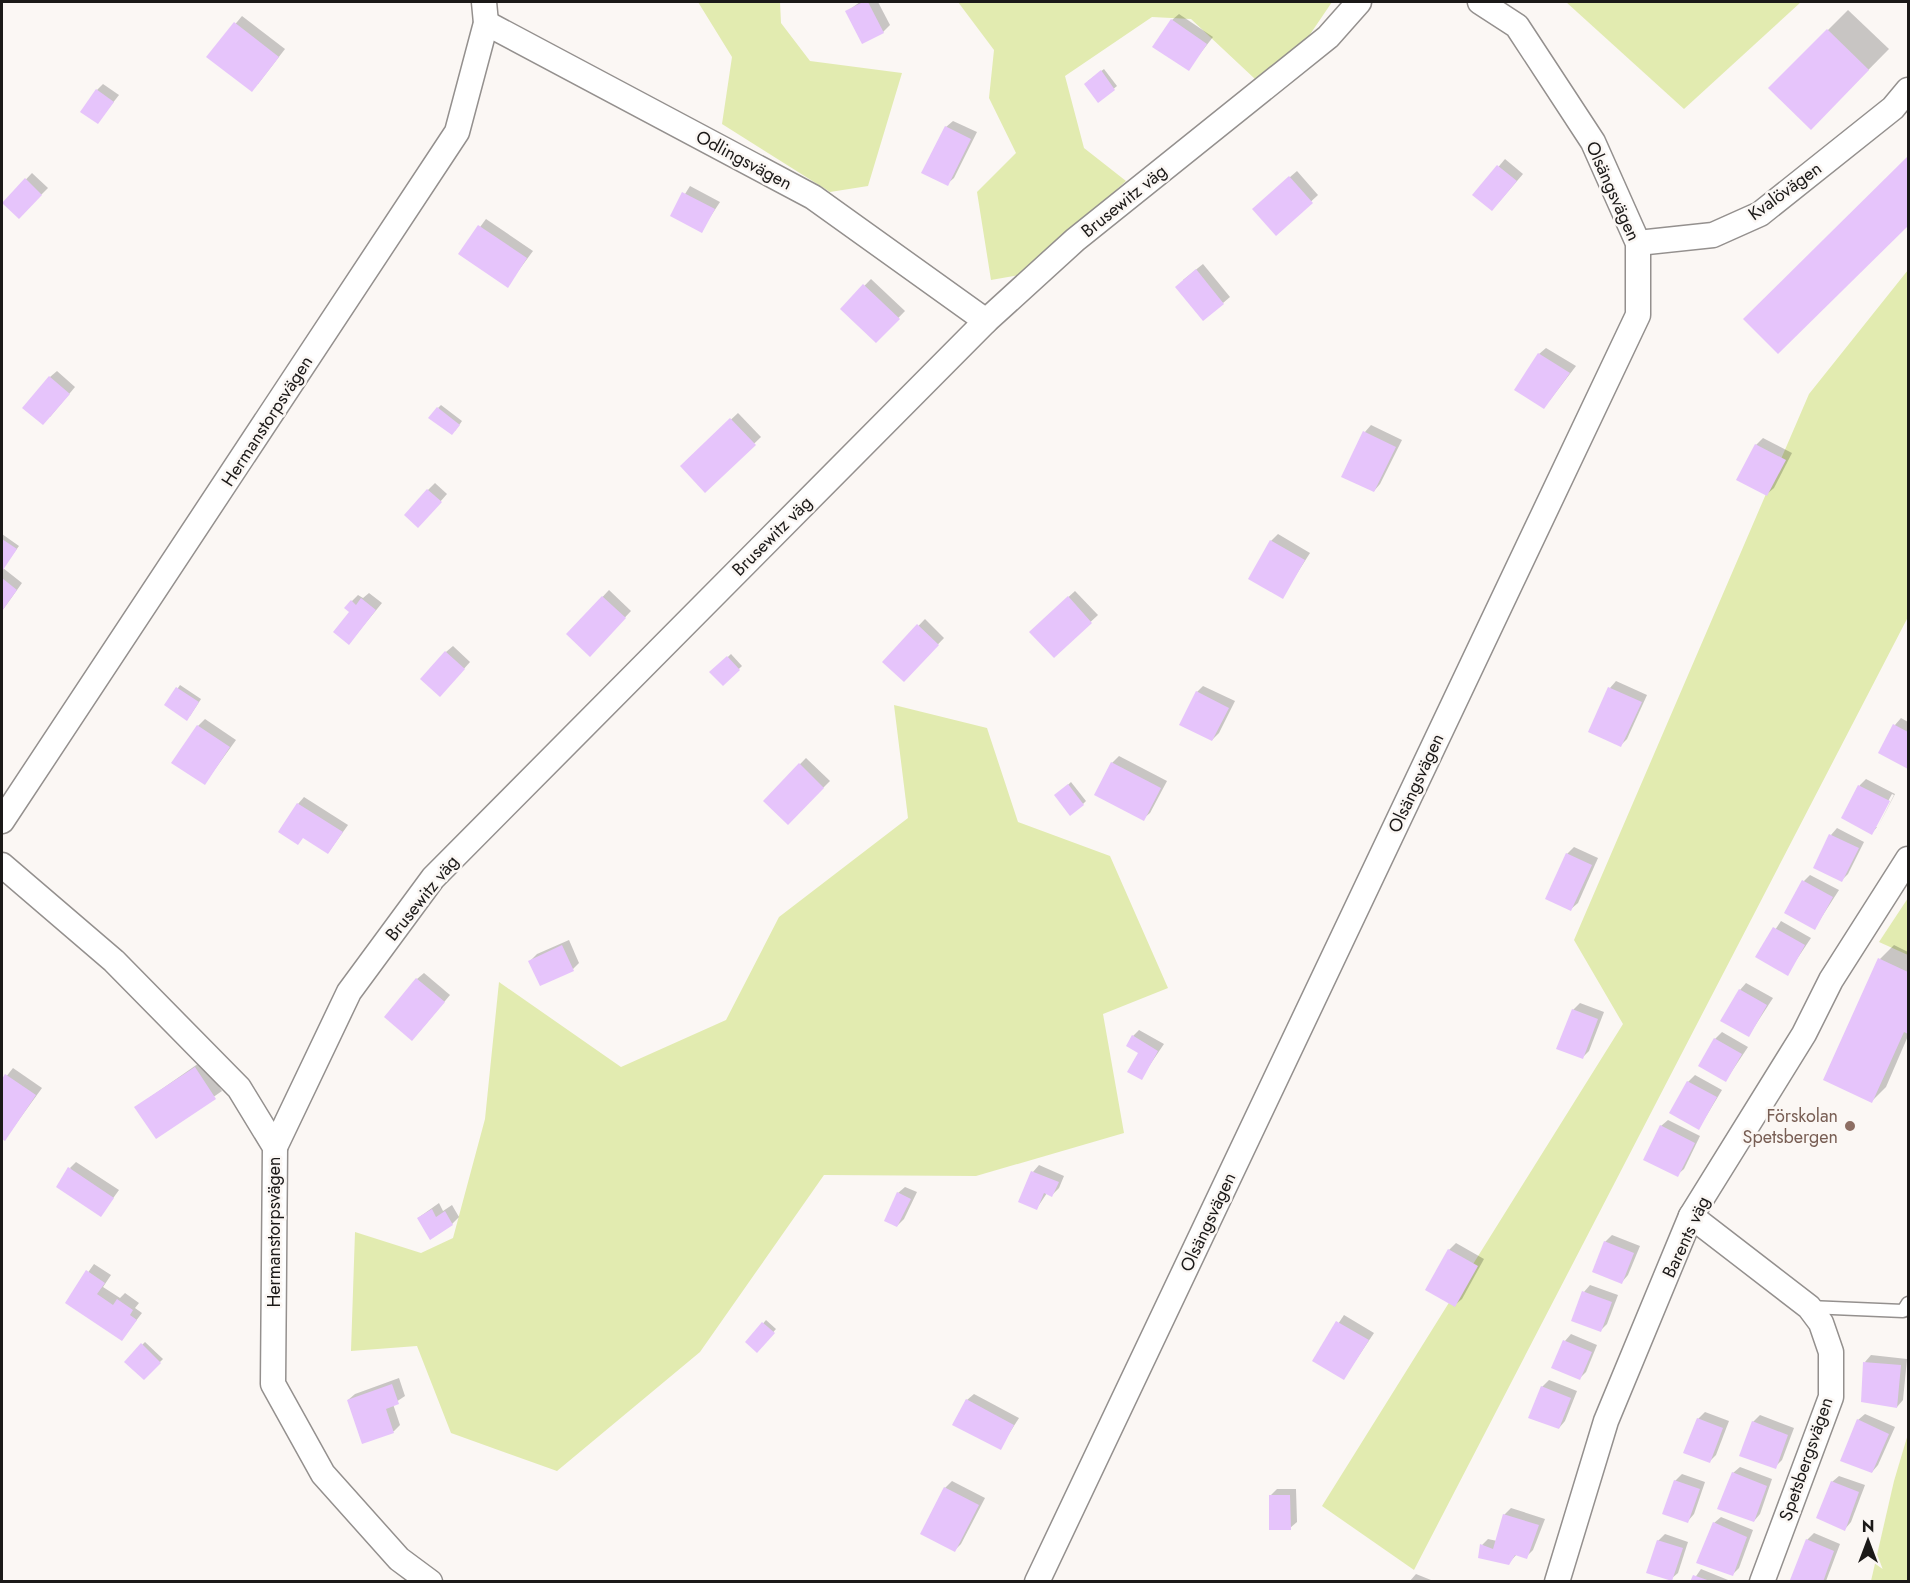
<svg xmlns="http://www.w3.org/2000/svg" width="1910" height="1583" font-family="Jost,sans-serif">
	<style>
		.green { fill: #e2ebb0 }
		.shadow { fill: #0003 }
		.building { fill: #e6c4fb }
		.lines { fill: none; stroke-linecap: round; stroke-linejoin: round }
		.service-casing { stroke: #94908e; stroke-width: 15 }
		.minor-casing { stroke: #94908e; stroke-width: 27 }
		.service { stroke: #fff; stroke-width: 12 }
		.minor { stroke: #fff; stroke-width: 24 }
		.education-dot { fill: #8d6e63; stroke: #fbf7f4; stroke-width: 2 }
		.labels { text-anchor: middle; stroke-width: 5; stroke-linejoin: round; paint-order: stroke }
		.street-label { font-size: 18px; fill: #1b1918; stroke: #fbf7f4 }
		.education-label { font-size: 18px; fill: #785e54; stroke: #fbf7f4; text-anchor: end }
	</style>
	<rect width="100%" height="100%" fill="#fbf7f4"/>
	<g class="green">
		<path d="M 698,2 L 780,2 L 781,23 L 810,61 L 902,73 L 868,186 L 830,192 L 722,124 L 732,57 Z"/>
		<path d="M 958,2 L 1332,2 L 1294,58 L 1255,79 L 1191,19 L 1152,17 L 1065,76 L 1084,148 L 1126,181 L 1025,274 L 991,280 L 977,192 L 1016,153 L 989,98 L 994,50 Z"/>
		<path d="M 1566,2 L 1801,2 L 1684,109 Z"/>
		<path d="M 1908,270 L 1908,617 L 1414,1570 L 1322,1506 L 1623,1024 L 1574,940 L 1809,394 Z"/>
		<path d="M 894,705 L 987,728 L 1018,822 L 1110,856 L 1168,988 L 1103,1014 L 1124,1133 L 976,1176 L 824,1175 L 700,1352 L 557,1471 L 451,1433 L 417,1346 L 351,1351 L 355,1232 L 421,1253 L 453,1238 L 485,1119 L 499,982 L 621,1067 L 726,1020 L 779,917 L 908,818 Z"/>
		<path d="M 1908,898 L 1908,955 L 1879,942 Z"/>
		<path d="M 1908,1434 L 1908,1581 L 1871,1581 L 1894,1481 Z"/>
	</g>
	<g class="shadow">
		<path d="M 860,2 L 878,2 L 890,25 L 883,32 L 846,12 Z"/>
		<path d="M 1848,10 L 1889,49 L 1811,128 L 1770,88 Z"/>
		<path d="M 1179,14 L 1213,37 L 1188,69 L 1172,20 Z"/>
		<path d="M 242,16 L 285,49 L 258,84 L 208,57 Z"/>
		<path d="M 1104,69 L 1117,86 L 1099,101 L 1088,81 Z"/>
		<path d="M 103,84 L 119,95 L 98,122 L 97,90 Z"/>
		<path d="M 953,121 L 977,132 L 954,178 L 947,184 L 946,127 Z"/>
		<path d="M 1908,158 L 1908,224 L 1778,352 L 1745,319 Z"/>
		<path d="M 1505,159 L 1523,174 L 1499,202 L 1475,195 Z"/>
		<path d="M 1297,171 L 1318,195 L 1276,234 L 1260,203 Z"/>
		<path d="M 32,173 L 48,188 L 19,217 L 4,203 Z"/>
		<path d="M 690,186 L 720,202 L 701,231 L 672,215 Z"/>
		<path d="M 486,219 L 533,251 L 507,286 L 460,254 Z"/>
		<path d="M 1203,264 L 1230,297 L 1223,303 L 1183,280 Z"/>
		<path d="M 871,279 L 905,311 L 876,341 L 842,309 Z"/>
		<path d="M 1546,348 L 1576,366 L 1550,400 L 1539,354 Z"/>
		<path d="M 57,371 L 75,387 L 50,417 L 50,377 Z"/>
		<path d="M 441,405 L 462,421 L 455,431 L 438,408 Z"/>
		<path d="M 738,413 L 761,437 L 705,491 L 682,466 Z"/>
		<path d="M 1371,425 L 1402,440 L 1380,484 L 1374,491 L 1343,476 L 1365,432 Z"/>
		<path d="M 1763,438 L 1792,453 L 1774,488 L 1767,494 L 1756,445 Z"/>
		<path d="M 435,483 L 447,494 L 425,519 L 428,490 Z"/>
		<path d="M 2,534 L 19,546 L 3,568 L 22,583 L 2,611 Z"/>
		<path d="M 1278,534 L 1310,553 L 1282,597 L 1271,541 Z"/>
		<path d="M 609,590 L 631,611 L 590,655 L 568,634 Z"/>
		<path d="M 1075,591 L 1098,615 L 1054,656 L 1038,625 Z"/>
		<path d="M 369,593 L 382,603 L 355,636 L 352,601 L 358,595 L 363,598 Z"/>
		<path d="M 925,619 L 944,638 L 904,680 L 884,662 Z"/>
		<path d="M 453,646 L 470,662 L 446,689 L 446,652 Z"/>
		<path d="M 731,654 L 742,666 L 723,684 L 712,672 Z"/>
		<path d="M 1616,681 L 1647,695 L 1627,739 L 1620,746 L 1610,688 Z"/>
		<path d="M 180,685 L 201,699 L 190,716 L 166,705 Z"/>
		<path d="M 1203,686 L 1235,701 L 1219,733 L 1212,740 L 1197,692 Z"/>
		<path d="M 1901,718 L 1908,722 L 1908,768 L 1880,752 L 1895,725 Z"/>
		<path d="M 205,719 L 236,740 L 205,783 L 198,726 Z"/>
		<path d="M 1119,756 L 1167,781 L 1150,813 L 1143,819 L 1112,763 Z"/>
		<path d="M 806,758 L 830,781 L 788,823 L 765,800 Z"/>
		<path d="M 1866,779 L 1895,794 L 1878,827 L 1894,795 L 1892,794 L 1874,827 L 1877,827 L 1872,833 L 1843,818 L 1860,785 Z"/>
		<path d="M 1071,782 L 1086,801 L 1083,804 L 1059,793 Z"/>
		<path d="M 304,797 L 348,825 L 328,853 L 298,804 Z"/>
		<path d="M 1837,828 L 1864,842 L 1848,874 L 1842,880 L 1831,835 Z"/>
		<path d="M 1574,847 L 1598,858 L 1578,903 L 1571,909 L 1567,854 Z"/>
		<path d="M 1810,875 L 1839,890 L 1814,929 L 1804,881 Z"/>
		<path d="M 1781,921 L 1811,938 L 1787,974 L 1757,957 Z"/>
		<path d="M 569,940 L 579,963 L 573,969 L 530,961 L 537,954 Z"/>
		<path d="M 1894,945 L 1908,952 L 1908,1036 L 1886,1087 L 1872,1101 L 1880,959 Z"/>
		<path d="M 424,973 L 450,995 L 419,1032 L 417,979 Z"/>
		<path d="M 1746,983 L 1773,998 L 1749,1035 L 1740,990 Z"/>
		<path d="M 1580,1003 L 1604,1012 L 1589,1051 L 1583,1057 L 1573,1010 Z"/>
		<path d="M 1139,1030 L 1164,1044 L 1141,1078 L 1140,1052 L 1133,1036 Z"/>
		<path d="M 1722,1032 L 1748,1047 L 1726,1080 L 1715,1039 Z"/>
		<path d="M 202,1061 L 222,1091 L 156,1137 L 136,1107 Z"/>
		<path d="M 13,1068 L 42,1088 L 5,1139 L 2,1137 L 2,1082 Z"/>
		<path d="M 1695,1075 L 1722,1090 L 1699,1128 L 1688,1082 Z"/>
		<path d="M 1668,1120 L 1700,1136 L 1684,1169 L 1677,1175 L 1661,1126 Z"/>
		<path d="M 76,1162 L 119,1190 L 101,1215 L 70,1168 Z"/>
		<path d="M 1039,1165 L 1064,1176 L 1059,1188 L 1052,1195 L 1047,1193 L 1037,1208 L 1033,1172 Z"/>
		<path d="M 905,1187 L 917,1192 L 904,1219 L 897,1226 L 898,1193 Z"/>
		<path d="M 439,1203 L 443,1211 L 452,1205 L 459,1217 L 452,1224 L 418,1218 Z"/>
		<path d="M 1612,1235 L 1640,1246 L 1628,1275 L 1622,1282 L 1605,1242 Z"/>
		<path d="M 1456,1243 L 1484,1259 L 1462,1299 L 1455,1305 L 1449,1250 Z"/>
		<path d="M 94,1264 L 111,1275 L 103,1287 L 120,1298 L 125,1293 L 139,1303 L 135,1308 L 142,1313 L 122,1339 L 67,1302 Z"/>
		<path d="M 1590,1285 L 1618,1295 L 1607,1324 L 1601,1330 L 1584,1292 Z"/>
		<path d="M 1344,1315 L 1374,1333 L 1344,1378 L 1314,1360 Z"/>
		<path d="M 766,1320 L 776,1329 L 757,1351 L 747,1342 Z"/>
		<path d="M 1571,1334 L 1597,1345 L 1586,1372 L 1580,1378 L 1565,1341 Z"/>
		<path d="M 145,1342 L 163,1359 L 144,1378 L 126,1361 Z"/>
		<path d="M 1871,1355 L 1907,1359 L 1903,1400 L 1897,1407 L 1865,1362 Z"/>
		<path d="M 399,1378 L 405,1396 L 393,1404 L 400,1425 L 394,1431 L 363,1442 L 348,1400 L 355,1394 Z"/>
		<path d="M 1549,1380 L 1577,1391 L 1565,1421 L 1559,1428 L 1542,1387 Z"/>
		<path d="M 974,1394 L 1019,1418 L 1000,1448 L 967,1400 Z"/>
		<path d="M 1705,1412 L 1729,1421 L 1716,1455 L 1709,1462 L 1698,1419 Z"/>
		<path d="M 1865,1414 L 1895,1427 L 1878,1465 L 1872,1472 L 1858,1420 Z"/>
		<path d="M 1760,1415 L 1794,1428 L 1782,1460 L 1775,1467 L 1753,1422 Z"/>
		<path d="M 1740,1467 L 1772,1479 L 1760,1514 L 1754,1521 L 1733,1473 Z"/>
		<path d="M 1682,1474 L 1705,1482 L 1694,1514 L 1688,1521 L 1675,1481 Z"/>
		<path d="M 1839,1476 L 1865,1485 L 1851,1522 L 1845,1529 L 1832,1482 Z"/>
		<path d="M 952,1481 L 985,1498 L 961,1544 L 955,1550 L 922,1533 L 945,1488 Z"/>
		<path d="M 1277,1489 L 1296,1489 L 1297,1522 L 1290,1528 L 1270,1496 Z"/>
		<path d="M 1511,1508 L 1545,1519 L 1533,1550 L 1526,1557 L 1517,1554 L 1509,1563 L 1482,1545 L 1488,1539 L 1497,1541 L 1504,1515 Z"/>
		<path d="M 1721,1517 L 1753,1530 L 1739,1568 L 1732,1575 L 1714,1523 Z"/>
		<path d="M 1814,1533 L 1840,1544 L 1826,1581 L 1792,1579 L 1807,1540 Z"/>
		<path d="M 1665,1534 L 1688,1542 L 1678,1573 L 1671,1579 L 1658,1541 Z"/>
		<path d="M 1701,1569 L 1733,1582 L 1692,1582 Z"/>
		<path d="M 1416,1574 L 1436,1582 L 1409,1582 Z"/>
	</g>
	<g class="building">
		<path d="M 863,2 L 868,2 L 884,33 L 862,44 L 845,11 Z"/>
		<path d="M 1171,19 L 1207,44 L 1189,71 L 1152,47 Z"/>
		<path d="M 234,22 L 279,57 L 252,92 L 206,57 Z"/>
		<path d="M 1827,29 L 1869,70 L 1811,130 L 1768,88 Z"/>
		<path d="M 1101,70 L 1115,90 L 1098,103 L 1084,84 Z"/>
		<path d="M 96,89 L 114,102 L 98,124 L 80,112 Z"/>
		<path d="M 945,126 L 971,139 L 948,186 L 921,173 Z"/>
		<path d="M 1908,156 L 1908,226 L 1778,354 L 1743,319 Z"/>
		<path d="M 1497,165 L 1517,181 L 1492,211 L 1472,195 Z"/>
		<path d="M 1289,176 L 1313,203 L 1276,236 L 1252,209 Z"/>
		<path d="M 25,178 L 42,195 L 19,219 L 2,203 Z"/>
		<path d="M 682,192 L 715,209 L 702,233 L 670,216 Z"/>
		<path d="M 478,225 L 527,258 L 508,288 L 458,254 Z"/>
		<path d="M 1196,269 L 1224,304 L 1203,321 L 1175,287 Z"/>
		<path d="M 863,284 L 900,319 L 876,343 L 840,309 Z"/>
		<path d="M 1538,353 L 1570,373 L 1544,409 L 1514,390 Z"/>
		<path d="M 49,376 L 70,394 L 43,425 L 22,408 Z"/>
		<path d="M 437,407 L 460,425 L 452,435 L 428,418 Z"/>
		<path d="M 730,418 L 756,445 L 705,493 L 680,466 Z"/>
		<path d="M 1363,431 L 1396,447 L 1374,492 L 1341,477 Z"/>
		<path d="M 1755,444 L 1786,460 L 1767,496 L 1736,480 Z"/>
		<path d="M 427,489 L 442,502 L 418,528 L 404,515 Z"/>
		<path d="M 2,539 L 17,549 L 3,570 L 2,569 Z"/>
		<path d="M 1270,540 L 1305,560 L 1283,599 L 1248,579 Z"/>
		<path d="M 2,578 L 17,590 L 2,611 Z"/>
		<path d="M 602,596 L 626,618 L 590,657 L 566,634 Z"/>
		<path d="M 1068,596 L 1092,623 L 1054,658 L 1029,632 Z"/>
		<path d="M 361,598 L 376,610 L 349,645 L 333,632 L 349,612 L 344,608 L 351,600 L 356,605 Z"/>
		<path d="M 917,624 L 939,645 L 904,682 L 882,662 Z"/>
		<path d="M 445,651 L 465,669 L 440,697 L 420,679 Z"/>
		<path d="M 727,656 L 740,670 L 723,686 L 709,672 Z"/>
		<path d="M 176,687 L 199,702 L 187,721 L 164,705 Z"/>
		<path d="M 1608,687 L 1642,702 L 1621,747 L 1588,732 Z"/>
		<path d="M 1196,691 L 1229,708 L 1212,741 L 1179,725 Z"/>
		<path d="M 1893,724 L 1908,732 L 1908,769 L 1878,753 Z"/>
		<path d="M 197,725 L 230,747 L 205,785 L 171,763 Z"/>
		<path d="M 1111,762 L 1161,788 L 1144,821 L 1094,795 Z"/>
		<path d="M 799,763 L 824,788 L 788,825 L 763,801 Z"/>
		<path d="M 1068,784 L 1084,805 L 1070,816 L 1054,795 Z"/>
		<path d="M 1858,785 L 1890,801 L 1872,835 L 1841,818 Z"/>
		<path d="M 297,803 L 343,832 L 328,854 L 303,838 L 298,845 L 278,832 Z"/>
		<path d="M 1829,834 L 1859,848 L 1842,882 L 1813,868 Z"/>
		<path d="M 1566,853 L 1592,865 L 1571,911 L 1545,899 Z"/>
		<path d="M 1802,880 L 1833,897 L 1815,930 L 1784,913 Z"/>
		<path d="M 1773,927 L 1805,945 L 1788,976 L 1755,957 Z"/>
		<path d="M 562,945 L 574,971 L 540,986 L 528,961 Z"/>
		<path d="M 1878,958 L 1908,972 L 1908,1034 L 1904,1032 L 1872,1103 L 1823,1080 Z"/>
		<path d="M 416,978 L 445,1002 L 412,1041 L 384,1017 Z"/>
		<path d="M 1739,989 L 1767,1005 L 1749,1037 L 1720,1021 Z"/>
		<path d="M 1572,1009 L 1598,1019 L 1583,1059 L 1556,1049 Z"/>
		<path d="M 1132,1035 L 1158,1051 L 1142,1080 L 1127,1072 L 1138,1053 L 1126,1046 Z"/>
		<path d="M 1714,1038 L 1742,1054 L 1726,1082 L 1698,1066 Z"/>
		<path d="M 195,1067 L 216,1099 L 156,1139 L 134,1107 Z"/>
		<path d="M 5,1074 L 36,1095 L 5,1141 L 2,1139 L 2,1079 Z"/>
		<path d="M 1687,1081 L 1717,1097 L 1699,1130 L 1669,1113 Z"/>
		<path d="M 1660,1125 L 1695,1143 L 1678,1177 L 1643,1160 Z"/>
		<path d="M 68,1167 L 114,1198 L 101,1217 L 56,1187 Z"/>
		<path d="M 1031,1171 L 1059,1182 L 1052,1197 L 1044,1193 L 1037,1210 L 1018,1202 Z"/>
		<path d="M 897,1192 L 911,1199 L 897,1227 L 884,1221 Z"/>
		<path d="M 432,1209 L 436,1217 L 445,1211 L 453,1225 L 430,1240 L 417,1218 Z"/>
		<path d="M 1604,1241 L 1634,1253 L 1622,1284 L 1592,1272 Z"/>
		<path d="M 1448,1249 L 1478,1266 L 1455,1307 L 1425,1290 Z"/>
		<path d="M 86,1270 L 105,1283 L 97,1294 L 113,1305 L 117,1299 L 133,1310 L 130,1315 L 137,1320 L 122,1341 L 65,1303 Z"/>
		<path d="M 1582,1291 L 1612,1302 L 1601,1332 L 1571,1321 Z"/>
		<path d="M 1336,1321 L 1369,1340 L 1344,1380 L 1312,1361 Z"/>
		<path d="M 762,1322 L 775,1333 L 757,1353 L 745,1342 Z"/>
		<path d="M 1563,1340 L 1592,1352 L 1580,1380 L 1551,1368 Z"/>
		<path d="M 141,1343 L 161,1363 L 144,1380 L 124,1362 Z"/>
		<path d="M 1863,1362 L 1901,1365 L 1897,1408 L 1861,1402 Z"/>
		<path d="M 392,1384 L 399,1404 L 386,1409 L 394,1433 L 362,1444 L 347,1400 Z"/>
		<path d="M 1541,1386 L 1571,1398 L 1559,1429 L 1528,1418 Z"/>
		<path d="M 966,1399 L 1014,1425 L 1001,1450 L 952,1425 Z"/>
		<path d="M 1697,1418 L 1723,1428 L 1710,1463 L 1683,1453 Z"/>
		<path d="M 1857,1419 L 1889,1434 L 1872,1473 L 1840,1461 Z"/>
		<path d="M 1752,1421 L 1788,1435 L 1776,1469 L 1739,1456 Z"/>
		<path d="M 1732,1472 L 1767,1486 L 1754,1522 L 1717,1509 Z"/>
		<path d="M 1674,1480 L 1700,1489 L 1688,1523 L 1662,1514 Z"/>
		<path d="M 1831,1481 L 1859,1492 L 1845,1531 L 1816,1518 Z"/>
		<path d="M 944,1487 L 979,1505 L 955,1552 L 920,1534 Z"/>
		<path d="M 1269,1495 L 1290,1495 L 1291,1530 L 1269,1530 Z"/>
		<path d="M 1503,1514 L 1539,1525 L 1527,1559 L 1515,1555 L 1509,1565 L 1478,1558 L 1480,1544 L 1493,1549 Z"/>
		<path d="M 1713,1522 L 1747,1537 L 1733,1576 L 1696,1563 Z"/>
		<path d="M 1806,1539 L 1834,1551 L 1823,1582 L 1790,1580 Z"/>
		<path d="M 1657,1540 L 1683,1548 L 1672,1581 L 1646,1573 Z"/>
		<path d="M 1693,1575 L 1710,1581 L 1710,1582 L 1690,1582 Z"/>
	</g>
	<g class="lines">
		<g class="service-casing">
			<path id="service" d="M 1809,1307 L 1903,1311 L 1908,1303"/>
		</g>
		<g class="minor-casing">
			<g id="minor">
				<path d="M 486,23 L 813,197 L 986,321"/>
				<path d="M 1638,243 L 1713,235 L 1760,214 L 1893,108 L 1908,90"/>
				<path d="M 2,821 L 457,132 L 486,23 L 484,2"/>
				<path d="M 2,865 L 114,961 L 239,1088 L 275,1147 L 273,1384 L 323,1474 L 399,1559 L 430,1582"/>
				<path d="M 275,1147 L 349,992 L 433,878 L 986,321 L 1075,240 L 1328,37 L 1359,2"/>
				<path d="M 1691,1216 L 1809,1307 L 1821,1323 L 1831,1352 L 1831,1397 L 1762,1582"/>
				<path d="M 1037,1582 L 1638,315 L 1638,243 L 1593,142 L 1517,26 L 1480,2"/>
				<path d="M 1557,1582 L 1606,1421 L 1691,1216 L 1804,1034 L 1831,980 L 1908,859"/>
			</g>
		</g>
		<use href="#service" class="service"/>
		<use href="#minor" class="minor"/>
	</g>
	<circle class="education-dot" cx="1850" cy="1126" r="6"/>
	<g class="labels">
		<g class="street-label">
			<text transform="translate(744 160) rotate(28)" y="6">Odlingsvägen</text>
			<text transform="translate(1613 191) rotate(66)" y="6">Olsängsvägen</text>
			<text transform="translate(1785 191) rotate(-36)" y="6">Kvalövägen</text>
			<text transform="translate(1124 201) rotate(-39)" y="6">Brusewitz väg</text>
			<text transform="translate(267 421) rotate(-57)" y="6">Hermanstorpsvägen</text>
			<text transform="translate(772 536) rotate(-45)" y="6">Brusewitz väg</text>
			<text transform="translate(1416 783) rotate(-65)" y="6">Olsängsvägen</text>
			<text transform="translate(422 898) rotate(-51)" y="6">Brusewitz väg</text>
			<text transform="translate(1208 1222) rotate(-65)" y="6">Olsängsvägen</text>
			<text transform="translate(274 1232) rotate(-90)" y="6">Hermanstorpsvägen</text>
			<text transform="translate(1686 1237) rotate(-65)" y="6">Barents väg</text>
			<text transform="translate(1806 1459) rotate(-71)" y="6">Spetsbergsvägen</text>
		</g>
		<g class="education-label">
			<text x="1838" y="1122">Förskolan<tspan x="1838" dy="21">Spetsbergen</tspan></text>
		</g>
	</g>
	<rect width="1910" height="1583" fill="none" stroke="#1b1918" stroke-width="6"/>
	<g transform="translate(1868 1541)" stroke="#fbf7f4" stroke-width="4.5" paint-order="stroke">
	<path d="M0-4.5L10 22L0 15L-10 22Z" fill="#1b1918"/>
	<text y="-9" font-size="16" font-weight="bold" text-anchor="middle" fill="#1b1918">N</text>
	</g>
</svg>
